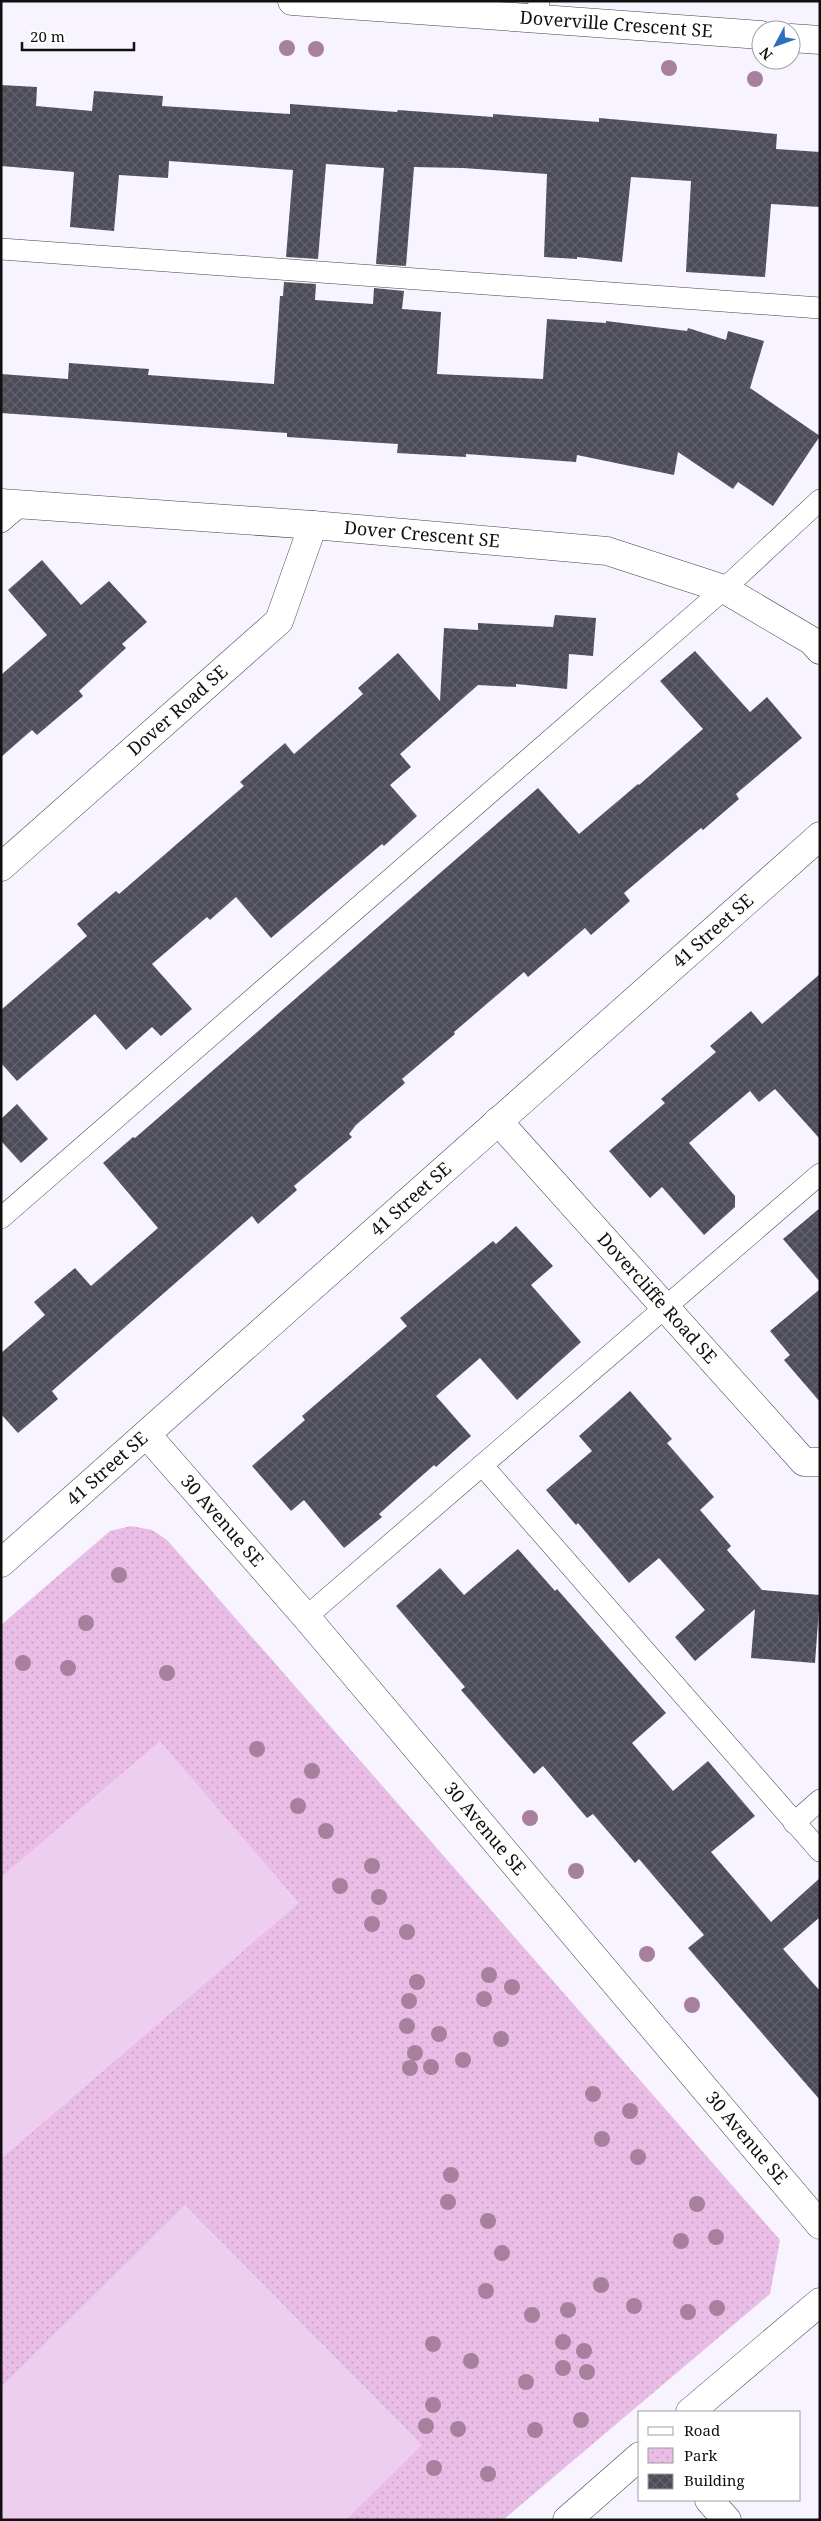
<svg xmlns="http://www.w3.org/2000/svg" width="821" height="2521" font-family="'Noto Serif',serif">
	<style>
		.park { fill: url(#park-dots) }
		.pitch { fill: #edcef0 }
		.building { fill: url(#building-cross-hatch) }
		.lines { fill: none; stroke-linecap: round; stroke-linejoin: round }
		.service-casing { stroke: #434343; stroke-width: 22 }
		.minor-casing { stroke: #434343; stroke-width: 29 }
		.service { stroke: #fff; stroke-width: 21 }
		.minor { stroke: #fff; stroke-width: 28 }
		.tree { fill: #a7809d }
		.labels { text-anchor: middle; stroke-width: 5; stroke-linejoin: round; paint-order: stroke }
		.street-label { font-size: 18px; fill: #101010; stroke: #fff }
	</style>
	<defs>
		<pattern id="park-dots" width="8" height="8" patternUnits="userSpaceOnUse" patternTransform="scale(1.25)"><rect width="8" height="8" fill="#e9bde6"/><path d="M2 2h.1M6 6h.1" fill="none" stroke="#c7a1c4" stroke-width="1.8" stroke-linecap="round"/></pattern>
		<pattern id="building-cross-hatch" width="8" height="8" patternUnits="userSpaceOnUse" patternTransform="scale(1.25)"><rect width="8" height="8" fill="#4c4d58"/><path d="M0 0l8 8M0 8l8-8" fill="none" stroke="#61626b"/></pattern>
	</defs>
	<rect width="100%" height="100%" fill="#f7f3ff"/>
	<path class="park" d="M 131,1526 L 152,1530 L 167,1540 L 780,2240 L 770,2294 L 503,2520 L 1,2520 L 1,1625 L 110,1531 Z"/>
	<g class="pitch">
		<path d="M 160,1741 L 299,1903 L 1,2159 L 1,1877 Z"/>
		<path d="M 185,2205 L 422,2445 L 346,2520 L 1,2520 L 1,2387 Z"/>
	</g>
	<g class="building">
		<path d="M 1,85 L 37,87 L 36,106 L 92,111 L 94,91 L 163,96 L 162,106 L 290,114 L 290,104 L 397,112 L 398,110 L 493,117 L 493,114 L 599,122 L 599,118 L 777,134 L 776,149 L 820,152 L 820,207 L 771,204 L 765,277 L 686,272 L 691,181 L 631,177 L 622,262 L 577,257 L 577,259 L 544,257 L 547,174 L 463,168 L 414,167 L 406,266 L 376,264 L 384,168 L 326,164 L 318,259 L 286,257 L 293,170 L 169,161 L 168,178 L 119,175 L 114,231 L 70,227 L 74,172 L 1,166 Z"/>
		<path d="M 284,282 L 316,284 L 315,300 L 373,304 L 374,288 L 404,291 L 402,309 L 441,312 L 437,374 L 543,379 L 547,319 L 606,323 L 606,321 L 687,331 L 688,328 L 726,340 L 728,331 L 764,341 L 750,388 L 820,436 L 773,506 L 738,482 L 733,489 L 678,452 L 674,475 L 577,455 L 576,462 L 466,454 L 466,457 L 397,453 L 398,444 L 287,437 L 287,433 L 1,413 L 1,374 L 68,379 L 69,363 L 149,369 L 148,375 L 274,384 L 280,296 L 283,296 Z"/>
		<path d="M 42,560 L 81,605 L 109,581 L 147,622 L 122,644 L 126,648 L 79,691 L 83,696 L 37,735 L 32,730 L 1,757 L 1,675 L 47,635 L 8,590 Z"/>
		<path d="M 555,615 L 596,618 L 593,656 L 569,654 L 567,689 L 516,684 L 516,687 L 478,685 L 400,754 L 411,767 L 390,785 L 417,816 L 384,846 L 382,844 L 271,938 L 236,897 L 210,920 L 207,917 L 152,964 L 192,1009 L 161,1036 L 152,1027 L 126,1050 L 95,1014 L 17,1081 L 1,1063 L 1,1010 L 87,936 L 77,924 L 116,891 L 119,894 L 244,786 L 240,782 L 285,743 L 294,754 L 363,694 L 358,688 L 398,653 L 440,701 L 444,628 L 478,630 L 478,623 L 553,627 Z"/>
		<path d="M 695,651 L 750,712 L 767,697 L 802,738 L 736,794 L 739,799 L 703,830 L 701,828 L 624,893 L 630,901 L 591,935 L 585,928 L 528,977 L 524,972 L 454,1032 L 455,1034 L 402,1079 L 405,1083 L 356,1125 L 349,1134 L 352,1137 L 294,1186 L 297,1190 L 258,1224 L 252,1216 L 52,1391 L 58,1399 L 18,1433 L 1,1414 L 1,1353 L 45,1315 L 34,1302 L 75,1268 L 91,1286 L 158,1228 L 103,1163 L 133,1137 L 135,1138 L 538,788 L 579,834 L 638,784 L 639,785 L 703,729 L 660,681 Z"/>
		<path d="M 820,974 L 820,1139 L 775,1089 L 759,1102 L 750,1091 L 689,1143 L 735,1196 L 735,1207 L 704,1235 L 662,1187 L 650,1198 L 609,1151 L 665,1103 L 661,1099 L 716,1052 L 710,1046 L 751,1011 L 762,1024 Z"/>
		<path d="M 17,1104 L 48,1139 L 21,1163 L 1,1141 L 1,1119 Z"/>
		<path d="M 820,1208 L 820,1282 L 783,1239 Z"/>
		<path d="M 516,1226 L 553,1266 L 531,1285 L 581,1342 L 517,1400 L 480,1358 L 436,1396 L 471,1436 L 436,1467 L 434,1465 L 379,1514 L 382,1517 L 344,1548 L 304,1500 L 291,1511 L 252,1466 L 305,1420 L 302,1416 L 407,1326 L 400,1318 L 493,1241 L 496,1244 Z"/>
		<path d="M 820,1289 L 820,1402 L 784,1360 L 790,1355 L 770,1331 Z"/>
		<path d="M 630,1391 L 672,1439 L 667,1443 L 714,1497 L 700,1510 L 731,1546 L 727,1550 L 762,1590 L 820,1595 L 815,1663 L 751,1658 L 755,1609 L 695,1661 L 675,1637 L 705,1610 L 659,1558 L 629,1583 L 578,1523 L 576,1525 L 546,1490 L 592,1451 L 579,1436 Z"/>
		<path d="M 518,1549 L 555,1591 L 557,1589 L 666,1713 L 632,1743 L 673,1791 L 708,1761 L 755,1816 L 711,1852 L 771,1922 L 820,1878 L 820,1917 L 783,1949 L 820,1991 L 820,2100 L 688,1948 L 704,1935 L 639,1859 L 635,1863 L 593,1814 L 587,1818 L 543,1766 L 534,1774 L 461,1690 L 465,1687 L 396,1606 L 440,1568 L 464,1595 Z"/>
	</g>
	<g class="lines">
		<g class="service-casing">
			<g id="service">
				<path d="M 537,19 L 539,1"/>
				<path d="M 1,249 L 820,308"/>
				<path d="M 1,522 L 21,505"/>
				<path d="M 1,1218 L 724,589 L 820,500"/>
				<path d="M 482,1465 L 820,1851"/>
				<path d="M 306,1617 L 820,1174"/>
				<path d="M 794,1823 L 820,1800"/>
			</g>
		</g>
		<g class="minor-casing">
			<g id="minor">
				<path id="s1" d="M 292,1 L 761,35"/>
				<path d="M 791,38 L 820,40"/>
				<path id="s2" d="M 1,503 L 313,525 L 607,551 L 724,589 L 812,641 L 820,650"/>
				<path id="s3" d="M 1,867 L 279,621 L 313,525"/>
				<path id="s4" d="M 498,1121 L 804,1462 L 820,1462"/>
				<path id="s5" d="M 147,1435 L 306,1617 L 820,2225"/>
				<path id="s6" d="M 1,1563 L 820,836"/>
				<path d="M 690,2412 L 820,2302"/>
				<path d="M 709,2500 L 727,2520"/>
				<path d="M 567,2520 L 640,2456"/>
			</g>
		</g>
		<use href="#service" class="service"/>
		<use href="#minor" class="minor"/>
	</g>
	<g class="tree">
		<circle cx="287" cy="48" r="8"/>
		<circle cx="316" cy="49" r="8"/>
		<circle cx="669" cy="68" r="8"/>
		<circle cx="755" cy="79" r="8"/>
		<circle cx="119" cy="1575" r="8"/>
		<circle cx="86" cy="1623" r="8"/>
		<circle cx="23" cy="1663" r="8"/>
		<circle cx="68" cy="1668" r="8"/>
		<circle cx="167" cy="1673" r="8"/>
		<circle cx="257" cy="1749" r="8"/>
		<circle cx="312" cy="1771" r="8"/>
		<circle cx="298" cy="1806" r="8"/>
		<circle cx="530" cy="1818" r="8"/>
		<circle cx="326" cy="1831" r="8"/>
		<circle cx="372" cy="1866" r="8"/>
		<circle cx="576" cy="1871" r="8"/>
		<circle cx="340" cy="1886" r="8"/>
		<circle cx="379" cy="1897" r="8"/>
		<circle cx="372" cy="1924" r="8"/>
		<circle cx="407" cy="1932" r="8"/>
		<circle cx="647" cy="1954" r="8"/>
		<circle cx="489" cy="1975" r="8"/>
		<circle cx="417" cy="1982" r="8"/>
		<circle cx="512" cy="1987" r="8"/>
		<circle cx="484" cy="1999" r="8"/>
		<circle cx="409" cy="2001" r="8"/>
		<circle cx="692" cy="2005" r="8"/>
		<circle cx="407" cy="2026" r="8"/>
		<circle cx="439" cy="2034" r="8"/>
		<circle cx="501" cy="2039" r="8"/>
		<circle cx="415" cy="2053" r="8"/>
		<circle cx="463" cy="2060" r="8"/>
		<circle cx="431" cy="2067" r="8"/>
		<circle cx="410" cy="2068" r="8"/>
		<circle cx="593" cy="2094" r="8"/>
		<circle cx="630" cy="2111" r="8"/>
		<circle cx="602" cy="2139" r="8"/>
		<circle cx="638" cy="2157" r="8"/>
		<circle cx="451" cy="2175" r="8"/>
		<circle cx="448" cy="2202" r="8"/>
		<circle cx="697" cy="2204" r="8"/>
		<circle cx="488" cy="2221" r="8"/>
		<circle cx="716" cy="2237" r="8"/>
		<circle cx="681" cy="2241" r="8"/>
		<circle cx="502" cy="2253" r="8"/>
		<circle cx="601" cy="2285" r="8"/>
		<circle cx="486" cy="2291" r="8"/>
		<circle cx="634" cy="2306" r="8"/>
		<circle cx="717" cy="2308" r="8"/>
		<circle cx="568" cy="2310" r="8"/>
		<circle cx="688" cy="2312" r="8"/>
		<circle cx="532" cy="2315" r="8"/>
		<circle cx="563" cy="2342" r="8"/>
		<circle cx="433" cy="2344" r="8"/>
		<circle cx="584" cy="2351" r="8"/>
		<circle cx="471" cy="2361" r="8"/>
		<circle cx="563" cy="2368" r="8"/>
		<circle cx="587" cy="2372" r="8"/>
		<circle cx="526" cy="2382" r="8"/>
		<circle cx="433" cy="2405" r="8"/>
		<circle cx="581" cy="2420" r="8"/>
		<circle cx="426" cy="2426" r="8"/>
		<circle cx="458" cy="2429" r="8"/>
		<circle cx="535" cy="2430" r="8"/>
		<circle cx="434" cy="2468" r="8"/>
		<circle cx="488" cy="2474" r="8"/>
	</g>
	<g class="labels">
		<g class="street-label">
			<text dy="6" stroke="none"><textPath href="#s1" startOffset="325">Doverville Crescent SE</textPath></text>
			<text dy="6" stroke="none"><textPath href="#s2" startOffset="422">Dover Crescent SE</textPath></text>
			<text dy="6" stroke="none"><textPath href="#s3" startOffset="236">Dover Road SE</textPath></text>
			<text dy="6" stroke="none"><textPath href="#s6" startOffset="952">41 Street SE</textPath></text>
			<text dy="6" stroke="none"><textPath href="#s6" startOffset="548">41 Street SE</textPath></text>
			<text dy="6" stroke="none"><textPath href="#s4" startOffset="238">Dovercliffe Road SE</textPath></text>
			<text dy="6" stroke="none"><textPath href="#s6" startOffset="142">41 Street SE</textPath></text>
			<text dy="6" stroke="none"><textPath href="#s5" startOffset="114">30 Avenue SE</textPath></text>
			<text dy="6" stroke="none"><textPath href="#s5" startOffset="519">30 Avenue SE</textPath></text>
			<text dy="6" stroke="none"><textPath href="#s5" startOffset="924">30 Avenue SE</textPath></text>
		</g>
	</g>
	<rect width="821" height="2521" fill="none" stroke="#101010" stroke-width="5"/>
	<rect x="638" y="2411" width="162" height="90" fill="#ffffff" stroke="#9f9f9f"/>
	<rect x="648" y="2427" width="25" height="8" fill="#ffffff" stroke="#9f9f9f"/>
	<text x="684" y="2436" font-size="15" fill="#101010">Road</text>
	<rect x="648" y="2448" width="25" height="15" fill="url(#park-dots)" stroke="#9f9f9f"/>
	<text x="684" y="2461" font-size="15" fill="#101010">Park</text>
	<rect x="648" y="2474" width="25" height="15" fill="url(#building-cross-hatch)" stroke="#9f9f9f"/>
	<text x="684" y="2486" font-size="15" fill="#101010">Building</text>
	<g transform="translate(776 45) rotate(229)"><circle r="24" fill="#ffffff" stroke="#9f9f9f"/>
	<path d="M0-4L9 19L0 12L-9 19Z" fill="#2c70bc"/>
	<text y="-8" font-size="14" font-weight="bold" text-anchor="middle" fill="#101010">N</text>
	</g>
	<path d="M22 42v8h112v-8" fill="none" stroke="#101010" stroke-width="2.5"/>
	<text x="30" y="42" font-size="15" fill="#101010" stroke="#ffffff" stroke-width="4" paint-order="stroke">20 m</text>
</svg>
